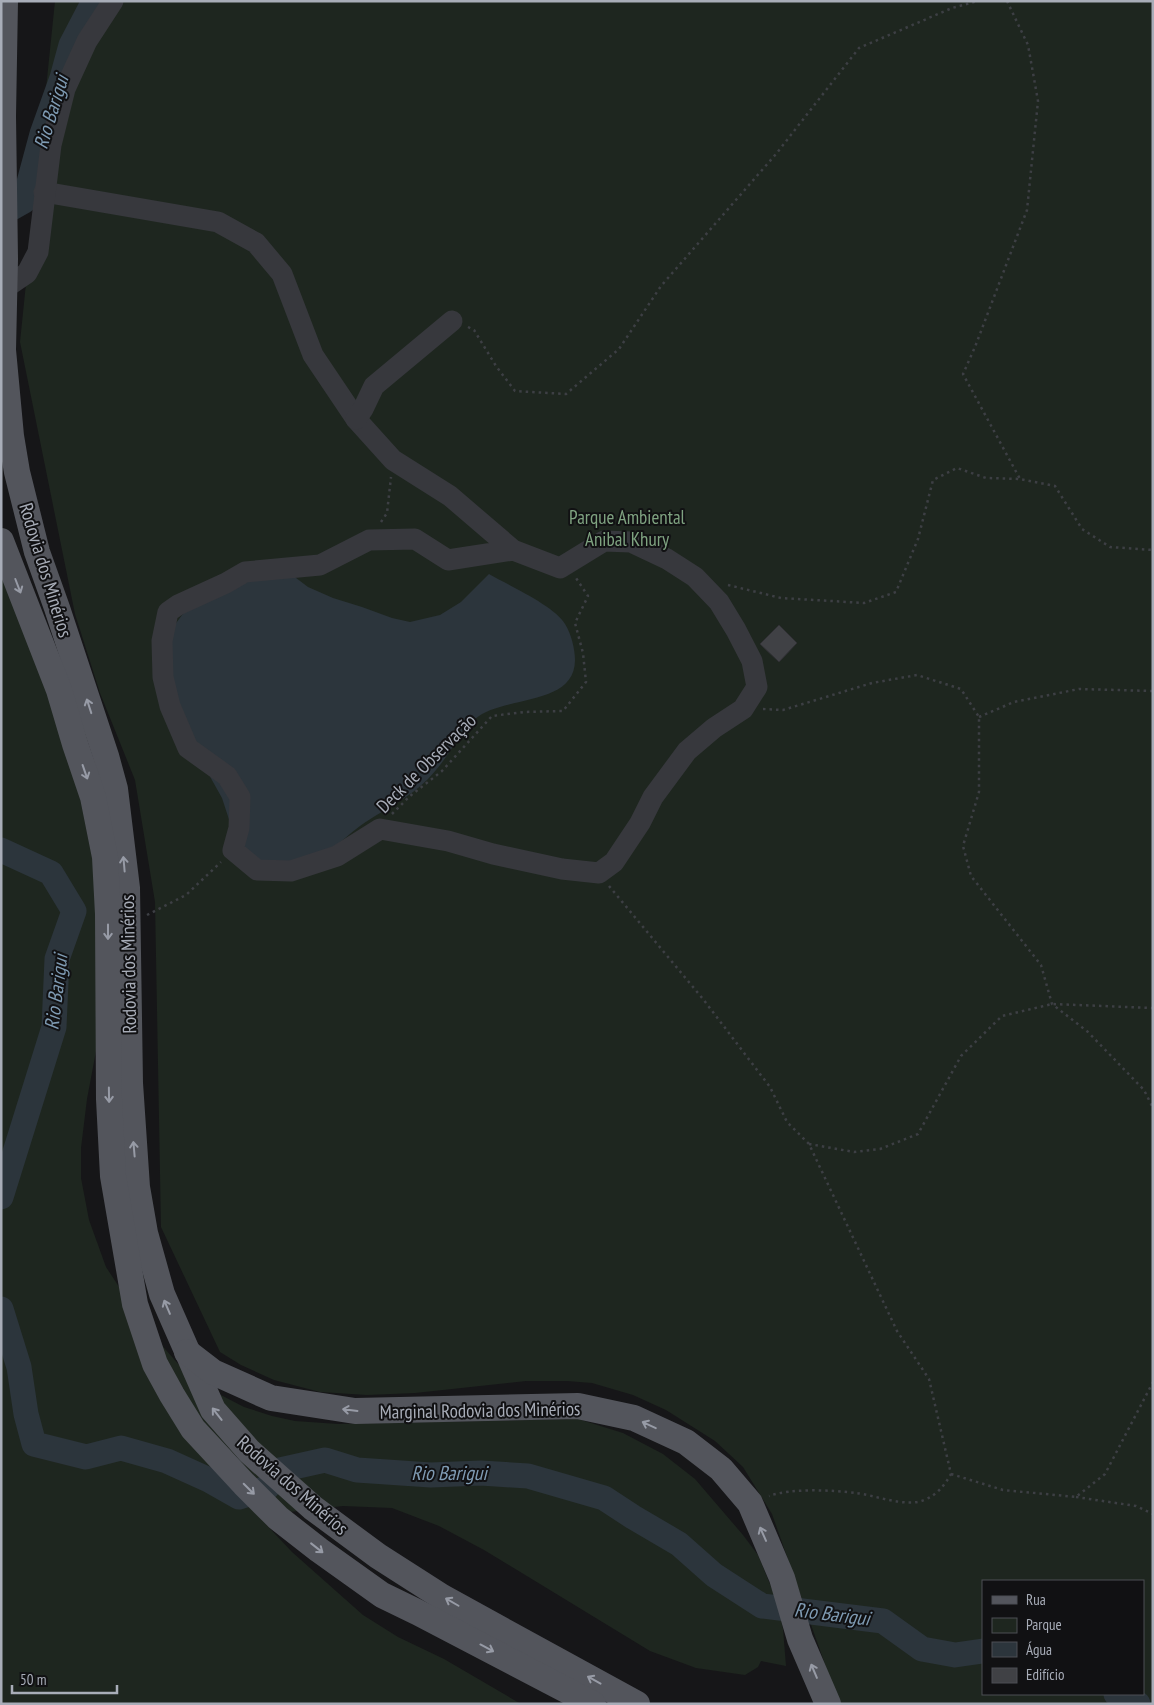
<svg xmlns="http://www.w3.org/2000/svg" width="1154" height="1705" font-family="'PT Sans Narrow',sans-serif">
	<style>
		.green { fill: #1e261f; fill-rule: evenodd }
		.water { fill: #2c353c }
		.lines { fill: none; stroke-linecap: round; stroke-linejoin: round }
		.river { stroke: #2c353c; stroke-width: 25 }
		.building { fill: #404145; stroke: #303034 }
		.path { stroke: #3d3f44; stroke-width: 2.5; stroke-dasharray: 2.5 4; stroke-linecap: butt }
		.minor { stroke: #37383d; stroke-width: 21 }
		.major { stroke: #53555c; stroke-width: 26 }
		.oneway { stroke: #979ba6 }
		.labels { text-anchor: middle; stroke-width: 4; stroke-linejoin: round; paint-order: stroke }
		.park-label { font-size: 19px; fill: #7fa381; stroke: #111113 }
		.street-label { font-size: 19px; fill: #a8adb8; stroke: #111113 }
		.water-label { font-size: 20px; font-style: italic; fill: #7f9bb3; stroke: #111113 }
	</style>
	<rect width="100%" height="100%" fill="#161618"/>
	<g class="green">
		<path d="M 55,1 L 1153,1 L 1153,1704 L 839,1704 L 772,1514 L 743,1467 L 715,1441 L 666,1410 L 633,1395 L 592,1383 L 567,1381 L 526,1381 L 415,1393 L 367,1395 L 320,1392 L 274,1380 L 241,1365 L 220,1352 L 161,1227 L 155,902 L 135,780 L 100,693 L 75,614 L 20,342 ZM 983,1581 L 1143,1581 L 1143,1694 L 983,1694 Z"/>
		<path d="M 1,563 L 73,762 L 107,900 L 103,1014 L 87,1099 L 81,1148 L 81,1178 L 89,1220 L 106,1267 L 144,1325 L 180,1366 L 217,1393 L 244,1407 L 272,1416 L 295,1421 L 338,1424 L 578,1419 L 623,1433 L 663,1454 L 695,1479 L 743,1535 L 758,1555 L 777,1601 L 783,1629 L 786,1666 L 761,1661 L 758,1667 L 745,1675 L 696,1668 L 650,1651 L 484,1550 L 439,1526 L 392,1508 L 343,1506 L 272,1514 L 260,1518 L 292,1552 L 363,1615 L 398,1637 L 444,1659 L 521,1704 L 1,1704 Z"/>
	</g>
	<path class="water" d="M 271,559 L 308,587 L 333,598 L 362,607 L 392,618 L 410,622 L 440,615 L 461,602 L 489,574 C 508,585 555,606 565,624 C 571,633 575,649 575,660 C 575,707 502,695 475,719 C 459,733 450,754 436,770 C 414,797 387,807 360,826 C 350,833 331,852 320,855 C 300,862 278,863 257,867 L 237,844 L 222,798 L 156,680 L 168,634 L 188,607 L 236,573 Z"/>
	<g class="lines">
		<g class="river">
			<path d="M 1,214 L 24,201 L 42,134 L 62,78 L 71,45 L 94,1"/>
			<path d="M 1,850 L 51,873 L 74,911 L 57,959 L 54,1027 L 1,1197"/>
			<path d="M 1,1309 L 19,1367 L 26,1414 L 34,1444 L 86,1457 L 121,1448 L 167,1461 L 209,1480 L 239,1497 L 267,1488 L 280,1470 L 325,1460 L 357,1470 L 431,1475 L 481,1473 L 528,1476 L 604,1498 L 633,1517 L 679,1544 L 714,1575 L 762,1606 L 883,1621 L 922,1649 L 955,1655 L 983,1651"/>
			<path d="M 1116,1694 L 1138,1704"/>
		</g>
	</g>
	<path class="building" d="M 779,625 L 797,643 L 779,662 L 760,644 Z"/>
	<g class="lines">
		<g class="path">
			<path d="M 1007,1 L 1028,45 L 1038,101 L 1027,210 L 975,347 L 963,374 L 1020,479"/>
			<path d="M 468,327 L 474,330 L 496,366 L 515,391 L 566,394 L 619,349 L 661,286 L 776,154 L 859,48 L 952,8 L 978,1"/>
			<path d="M 381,522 L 387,513 L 391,477"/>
			<path d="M 728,585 L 781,598 L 864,603 L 896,592 L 918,539 L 933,480 L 957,468 L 986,478 L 1020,479 L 1055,486 L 1082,529 L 1110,547 L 1153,550"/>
			<path d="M 763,709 L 783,710 L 872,683 L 917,675 L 961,689 L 979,717 L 979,792 L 963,846 L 971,876 L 1041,965 L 1052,1004 L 1088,1032 L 1144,1090 L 1153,1108"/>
			<path d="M 979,717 L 1014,702 L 1079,689 L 1153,691"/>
			<path d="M 392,814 L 410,796 L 442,771 L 492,716 L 524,712 L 563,711 L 586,682 L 583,653 L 575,623 L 588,596 L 576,578"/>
			<path d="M 609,886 L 703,999 L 770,1087 L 787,1122 L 809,1144 L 897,1331 L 929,1379 L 951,1474 C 944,1486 937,1495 924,1500 C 906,1508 875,1495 856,1493 C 832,1490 791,1488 769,1496"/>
			<path d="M 147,915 L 186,895 L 221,862"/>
			<path d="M 809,1144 L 854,1152 L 880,1149 L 918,1134 L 961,1056 L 1002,1016 L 1052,1004 L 1153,1008"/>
			<path d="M 951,1474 L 1003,1490 L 1076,1497 L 1105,1474 L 1153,1382"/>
			<path d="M 1076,1497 L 1136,1506 L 1153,1514"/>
		</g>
		<g class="minor">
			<path d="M 44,192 L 218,222 L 256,243 L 282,274 L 313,355 L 356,419 L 393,460 L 450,496 L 513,550 L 560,568 L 604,541 L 631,542 L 667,559 L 695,577 L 719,602 L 736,630 L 752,661 L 757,687 L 743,709 L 714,728 L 687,751 L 653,797 L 640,823 L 614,862 L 599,873 L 562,869 L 493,854 L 448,841 L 380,829 L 337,856 L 291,871 L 257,870 L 233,850 L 239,828 L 240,797 L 227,776 L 188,748 L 170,706 L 163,677 L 162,641 L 168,612 L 178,605 L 226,583 L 245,572 L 320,565 L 369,540 L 415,539 L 448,560 L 513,550"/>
			<path d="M 5,288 L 27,273 L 38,252 L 51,145 L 65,89 L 87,41 L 113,1"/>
			<path d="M 356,419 L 363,409 L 374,386 L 452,321"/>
		</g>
		<g class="major">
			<path d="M 5,1 L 3,116 L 5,259 L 3,350 L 11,436 L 17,472 L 37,552 L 57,608 L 106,756 L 115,789 L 127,888 L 130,1083 L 137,1187 L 145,1233 L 162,1294 L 213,1410 L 249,1451 L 313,1508 L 378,1556 L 442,1597 L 637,1704"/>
			<path d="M 1,541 L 59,690 L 75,744 L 93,797 L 105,857 L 108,914 L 109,1099 L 113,1176 L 135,1304 L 155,1364 L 172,1395 L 193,1429 L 244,1484 L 278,1518 L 319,1550 L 382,1595 L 417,1612 L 593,1704"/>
			<path d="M 187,1352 L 213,1372 L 271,1398 L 355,1411 L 578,1406 L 634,1418 L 686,1442 L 721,1469 L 750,1503 L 782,1578 L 800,1639 L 828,1704"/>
		</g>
	</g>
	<defs><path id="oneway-shaft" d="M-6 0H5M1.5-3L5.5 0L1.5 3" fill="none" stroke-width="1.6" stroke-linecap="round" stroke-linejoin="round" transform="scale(1.25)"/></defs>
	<g class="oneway">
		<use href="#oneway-shaft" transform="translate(18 586) rotate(69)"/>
		<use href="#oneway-shaft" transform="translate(89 706) rotate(-108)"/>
		<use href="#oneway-shaft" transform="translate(85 772) rotate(71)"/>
		<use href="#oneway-shaft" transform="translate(124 864) rotate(-95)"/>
		<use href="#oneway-shaft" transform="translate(108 932) rotate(90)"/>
		<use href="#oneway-shaft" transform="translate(109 1095) rotate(89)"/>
		<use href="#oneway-shaft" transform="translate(134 1149) rotate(-95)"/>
		<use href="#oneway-shaft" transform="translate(167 1307) rotate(-113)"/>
		<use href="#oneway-shaft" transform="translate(350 1410) rotate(-173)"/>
		<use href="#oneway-shaft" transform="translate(217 1414) rotate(-128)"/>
		<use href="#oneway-shaft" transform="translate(649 1425) rotate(-155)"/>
		<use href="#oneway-shaft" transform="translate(249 1489) rotate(45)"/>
		<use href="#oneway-shaft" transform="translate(763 1534) rotate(-114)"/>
		<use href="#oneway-shaft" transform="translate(317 1548) rotate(38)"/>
		<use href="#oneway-shaft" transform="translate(452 1602) rotate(-150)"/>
		<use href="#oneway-shaft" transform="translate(487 1648) rotate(28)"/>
		<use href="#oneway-shaft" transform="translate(814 1671) rotate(-113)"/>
		<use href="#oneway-shaft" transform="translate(594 1680) rotate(-151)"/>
	</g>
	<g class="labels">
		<g class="park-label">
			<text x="627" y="524">Parque Ambiental<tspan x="627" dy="22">Anibal Khury</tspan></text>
		</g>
		<g class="street-label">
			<text transform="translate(46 570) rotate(73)" y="7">Rodovia dos Minérios</text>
			<text transform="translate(426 763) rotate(-45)" y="7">Deck de Observação</text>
			<text transform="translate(128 964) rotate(-91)" y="7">Rodovia dos Minérios</text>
			<text transform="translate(480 1410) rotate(-1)" y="7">Marginal Rodovia dos Minérios</text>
			<text transform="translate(293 1485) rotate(41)" y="7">Rodovia dos Minérios</text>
		</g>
		<g class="water-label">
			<text transform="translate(51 112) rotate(-73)" y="7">Rio Barigui</text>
			<text transform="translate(56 992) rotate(-83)" y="7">Rio Barigui</text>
			<text x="449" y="1480">Rio Barigui</text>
			<text transform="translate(832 1614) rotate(7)" y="7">Rio Barigui</text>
		</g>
	</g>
	<rect width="1154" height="1705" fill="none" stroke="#a8adb8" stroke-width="5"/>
	<rect x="982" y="1580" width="162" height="115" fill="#111113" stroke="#4d4f55"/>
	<rect x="992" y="1596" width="25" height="8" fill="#53555c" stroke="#4d4f55"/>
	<text x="1026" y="1605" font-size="15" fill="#a8adb8">Rua</text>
	<rect x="992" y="1618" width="25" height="15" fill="#1e261f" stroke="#4d4f55"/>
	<text x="1026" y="1630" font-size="15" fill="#a8adb8">Parque</text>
	<rect x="992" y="1642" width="25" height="15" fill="#2c353c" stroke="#4d4f55"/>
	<text x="1026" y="1655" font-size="15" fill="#a8adb8">Água</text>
	<rect x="992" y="1668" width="25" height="15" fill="#404145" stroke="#4d4f55"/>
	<text x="1026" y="1680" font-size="15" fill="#a8adb8">Edifício</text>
	<path d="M12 1685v8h105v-8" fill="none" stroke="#a8adb8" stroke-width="2.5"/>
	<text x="20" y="1685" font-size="15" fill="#a8adb8" stroke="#111113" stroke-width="4" paint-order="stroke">50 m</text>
</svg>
